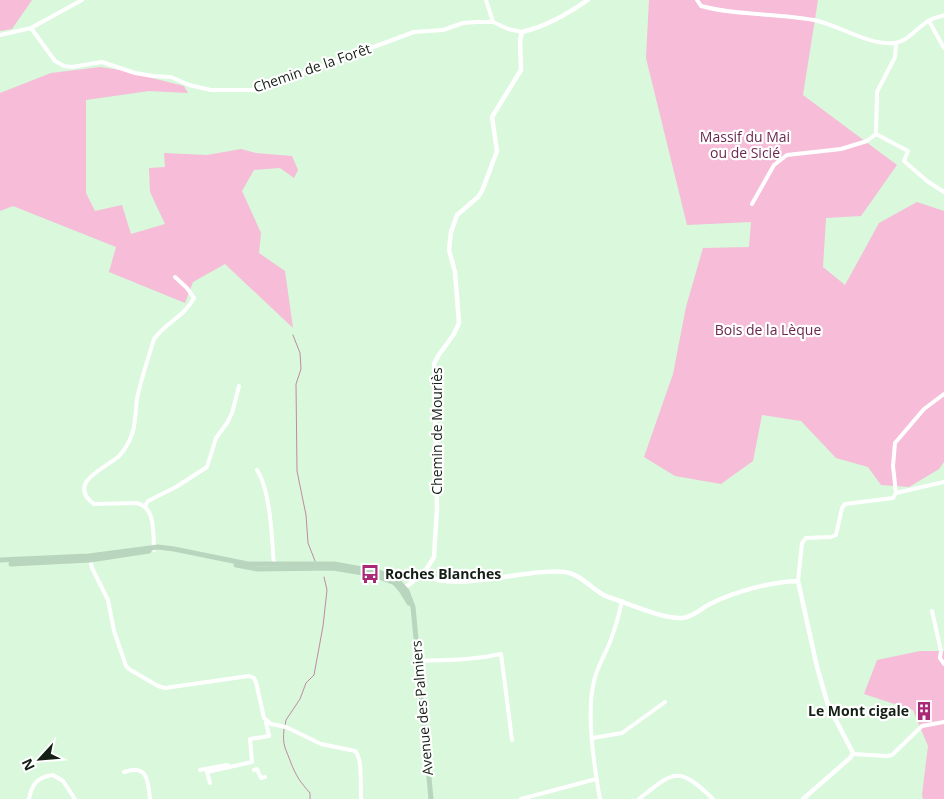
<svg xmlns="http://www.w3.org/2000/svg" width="944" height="799" font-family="'Open Sans',sans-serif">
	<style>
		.green { fill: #f6bcd8 }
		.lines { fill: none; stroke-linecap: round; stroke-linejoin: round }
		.stream { stroke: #c189a5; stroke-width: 1 }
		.minor { stroke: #fff; stroke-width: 4 }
		.tertiary { stroke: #fff; stroke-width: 4.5 }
		.secondary { stroke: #b9d5be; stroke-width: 5 }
		.labels { text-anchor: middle; stroke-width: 4.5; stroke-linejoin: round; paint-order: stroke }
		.street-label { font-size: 14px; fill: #141f15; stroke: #fff }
		.park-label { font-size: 14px; fill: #6b274e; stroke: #fff }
		.poi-label { font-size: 14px; font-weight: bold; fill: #141f15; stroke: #fff; text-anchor: start }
	</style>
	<rect width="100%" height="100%" fill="#d9f8dc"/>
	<g class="green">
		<path d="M 0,0 L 32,0 L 12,29 L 0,31 Z"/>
		<path d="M 649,0 L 818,0 L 803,95 L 897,165 L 861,216 L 826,218 L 823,267 L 845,285 L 879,223 L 917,202 L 944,211 L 944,462 L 939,469 L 909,487 L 881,485 L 868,467 L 836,458 L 801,421 L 762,415 L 753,461 L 721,484 L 675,476 L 644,457 L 673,374 L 686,307 L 703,248 L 749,247 L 751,222 L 687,225 L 646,58 Z"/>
		<path d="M 100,67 L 120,70 L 184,86 L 188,93 L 149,91 L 86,100 L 86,193 L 95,211 L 122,205 L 131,234 L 165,224 L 150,192 L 149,168 L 165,167 L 164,153 L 207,155 L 241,149 L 256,153 L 292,156 L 298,170 L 294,178 L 280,168 L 254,170 L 242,191 L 261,233 L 259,253 L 285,271 L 293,328 L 225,264 L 193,282 L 185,303 L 109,272 L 116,247 L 13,206 L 0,211 L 0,93 L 51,73 Z"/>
		<path d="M 920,651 L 944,651 L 944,799 L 923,799 L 922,795 L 928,746 L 913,710 L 864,694 L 877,660 Z"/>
	</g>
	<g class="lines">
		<g class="stream">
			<path d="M 293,335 L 300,353 L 301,369 L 296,384 L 297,471 L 306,515 L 308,543 L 315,561"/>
			<path d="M 285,726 L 286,720 L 300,699 L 306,683 L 314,675 L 323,626 L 327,590 L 324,577"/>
			<path d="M 284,729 C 282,746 286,749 291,763 C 296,776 301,783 310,793 L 310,799"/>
		</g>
		<g class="minor">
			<path d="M 486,0 L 493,22"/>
			<path d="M 697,0 L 701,6 C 738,16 777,13 814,20 C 841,26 867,45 894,43 C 908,42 918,26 930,20 C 934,18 939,17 944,15"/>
			<path d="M 929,21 L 944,48"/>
			<path d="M 31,28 L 82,0"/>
			<path d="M 0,35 L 31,28 L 55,61 L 64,66 L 72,67 L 102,62 L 135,73 L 153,76 L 171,77 L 189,85 L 211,90 L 257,90 L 414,32 L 443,30 L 463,23 L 477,22 L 493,22 L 508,29 L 522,32"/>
			<path d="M 896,43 L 895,57 L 877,92 L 876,134 L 908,151 L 904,161 L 927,181 L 944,192"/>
			<path d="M 752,204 L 774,165 L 787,155 L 841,149 L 867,141 L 876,134"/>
			<path d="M 257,470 C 271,492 272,540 274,566"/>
			<path d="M 896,493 L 944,482"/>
			<path d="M 145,506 L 148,501 L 176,487 L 207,467 L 216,438 L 227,423 L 232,413 L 239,386"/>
			<path d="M 154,550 C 153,534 156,506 136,503 L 94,504 C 66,483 105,468 118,457 C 121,454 125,449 127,445 C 136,431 135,415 137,399 C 141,379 148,359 154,339 C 166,322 183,318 194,298 L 187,288 L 175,277"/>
			<path d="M 90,559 L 92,568 L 108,600 L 114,631 L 126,666 L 129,669 L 158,686 L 165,688 L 249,676 L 254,678 L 256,682 L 264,718 L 271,724 L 286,727 L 321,744 L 355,751 C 363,759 360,786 361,799"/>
			<path d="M 798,581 L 802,543 L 806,538 L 831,537 L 836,535 L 842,508 L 845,504 L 893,498 L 896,493 L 893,466 L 895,443 L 924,409 L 944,394"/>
			<path d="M 932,611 L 941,651 L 940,658 L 944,664"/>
			<path d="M 418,661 C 445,660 474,660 501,654 L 512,740"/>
			<path d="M 593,738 L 622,733 L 665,702"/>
			<path d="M 853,754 L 887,756 L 892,755 L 922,726 L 944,722"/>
			<path d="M 200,770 L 227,765 L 230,767"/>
			<path d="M 254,770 L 257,769 L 261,778 L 265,777"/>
			<path d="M 124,772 C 148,764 148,781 150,799"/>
			<path d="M 210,783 L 207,772 L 252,762 L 250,739 L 269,736 L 266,722"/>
			<path d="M 29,799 C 32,784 37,777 53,775 L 63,781 L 75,799"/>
			<path d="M 521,799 L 596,779"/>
			<path d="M 600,799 C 594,765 586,714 594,681 C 597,667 605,655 610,642 C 615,629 619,615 622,601"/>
			<path d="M 639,799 C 674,771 678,765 713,799"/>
		</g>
		<g class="tertiary">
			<path d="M 424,573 C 447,595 530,567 565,572 C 582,574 592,591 608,597 C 628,603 662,619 682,618 C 694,617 701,608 712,603 C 737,591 770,582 798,581 L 817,667 L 828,705 L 852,751 L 853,754 L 850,758 L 803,799"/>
			<path d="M 403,589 L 424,573 L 434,557 L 437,508 L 434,364 L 438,356 L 454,334 L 459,323 L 455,272 L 449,250 L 451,232 L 457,215 L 478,197 L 482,191 L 497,151 L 492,117 L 521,70 L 520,40 L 522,32 C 547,26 567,14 588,0"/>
		</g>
		<g class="secondary">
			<path d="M 0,560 L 89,556 L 158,547 L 174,549 L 248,564 L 334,564 L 379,572 L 397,580 L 407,591 L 413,607 L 431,799"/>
			<path d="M 11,564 L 90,560 L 149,551"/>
			<path d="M 236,565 L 257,569 L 333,568 L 363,573 L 382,578 L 395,583 L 401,590 L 409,603"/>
		</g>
	</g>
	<defs>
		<g id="bus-bare" transform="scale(1.5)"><path d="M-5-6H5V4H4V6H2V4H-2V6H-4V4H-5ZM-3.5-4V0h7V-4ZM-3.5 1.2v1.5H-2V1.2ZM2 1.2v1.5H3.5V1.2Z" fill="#a92977" stroke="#fff" stroke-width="2.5" paint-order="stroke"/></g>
		<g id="building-bare" transform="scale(1.5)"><path d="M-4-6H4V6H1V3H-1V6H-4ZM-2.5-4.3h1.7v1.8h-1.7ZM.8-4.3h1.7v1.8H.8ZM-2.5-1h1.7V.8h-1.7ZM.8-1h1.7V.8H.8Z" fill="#a92977" stroke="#fff" stroke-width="2.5" paint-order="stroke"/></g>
	</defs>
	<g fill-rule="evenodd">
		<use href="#bus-bare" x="370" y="574"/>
		<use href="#building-bare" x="924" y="711"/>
	</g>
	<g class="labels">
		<g class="street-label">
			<text transform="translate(312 68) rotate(-19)" y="5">Chemin de la Forêt</text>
			<text transform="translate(437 431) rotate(-90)" y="5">Chemin de Mouriès</text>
			<text transform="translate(422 708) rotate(-95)" y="5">Avenue des Palmiers</text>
		</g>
		<g class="park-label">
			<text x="745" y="142">Massif du Mai<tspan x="745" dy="16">ou de Sicié</tspan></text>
			<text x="768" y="335">Bois de la Lèque</text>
		</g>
		<g class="poi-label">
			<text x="385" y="579">Roches Blanches</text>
			<text x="909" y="716" text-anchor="end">Le Mont cigale</text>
		</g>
	</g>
	<g transform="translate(40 759) rotate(244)" stroke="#ffffff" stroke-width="4" paint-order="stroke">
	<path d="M0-4L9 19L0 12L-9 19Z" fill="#141f15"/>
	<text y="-8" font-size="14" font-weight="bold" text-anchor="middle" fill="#141f15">N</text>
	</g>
</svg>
